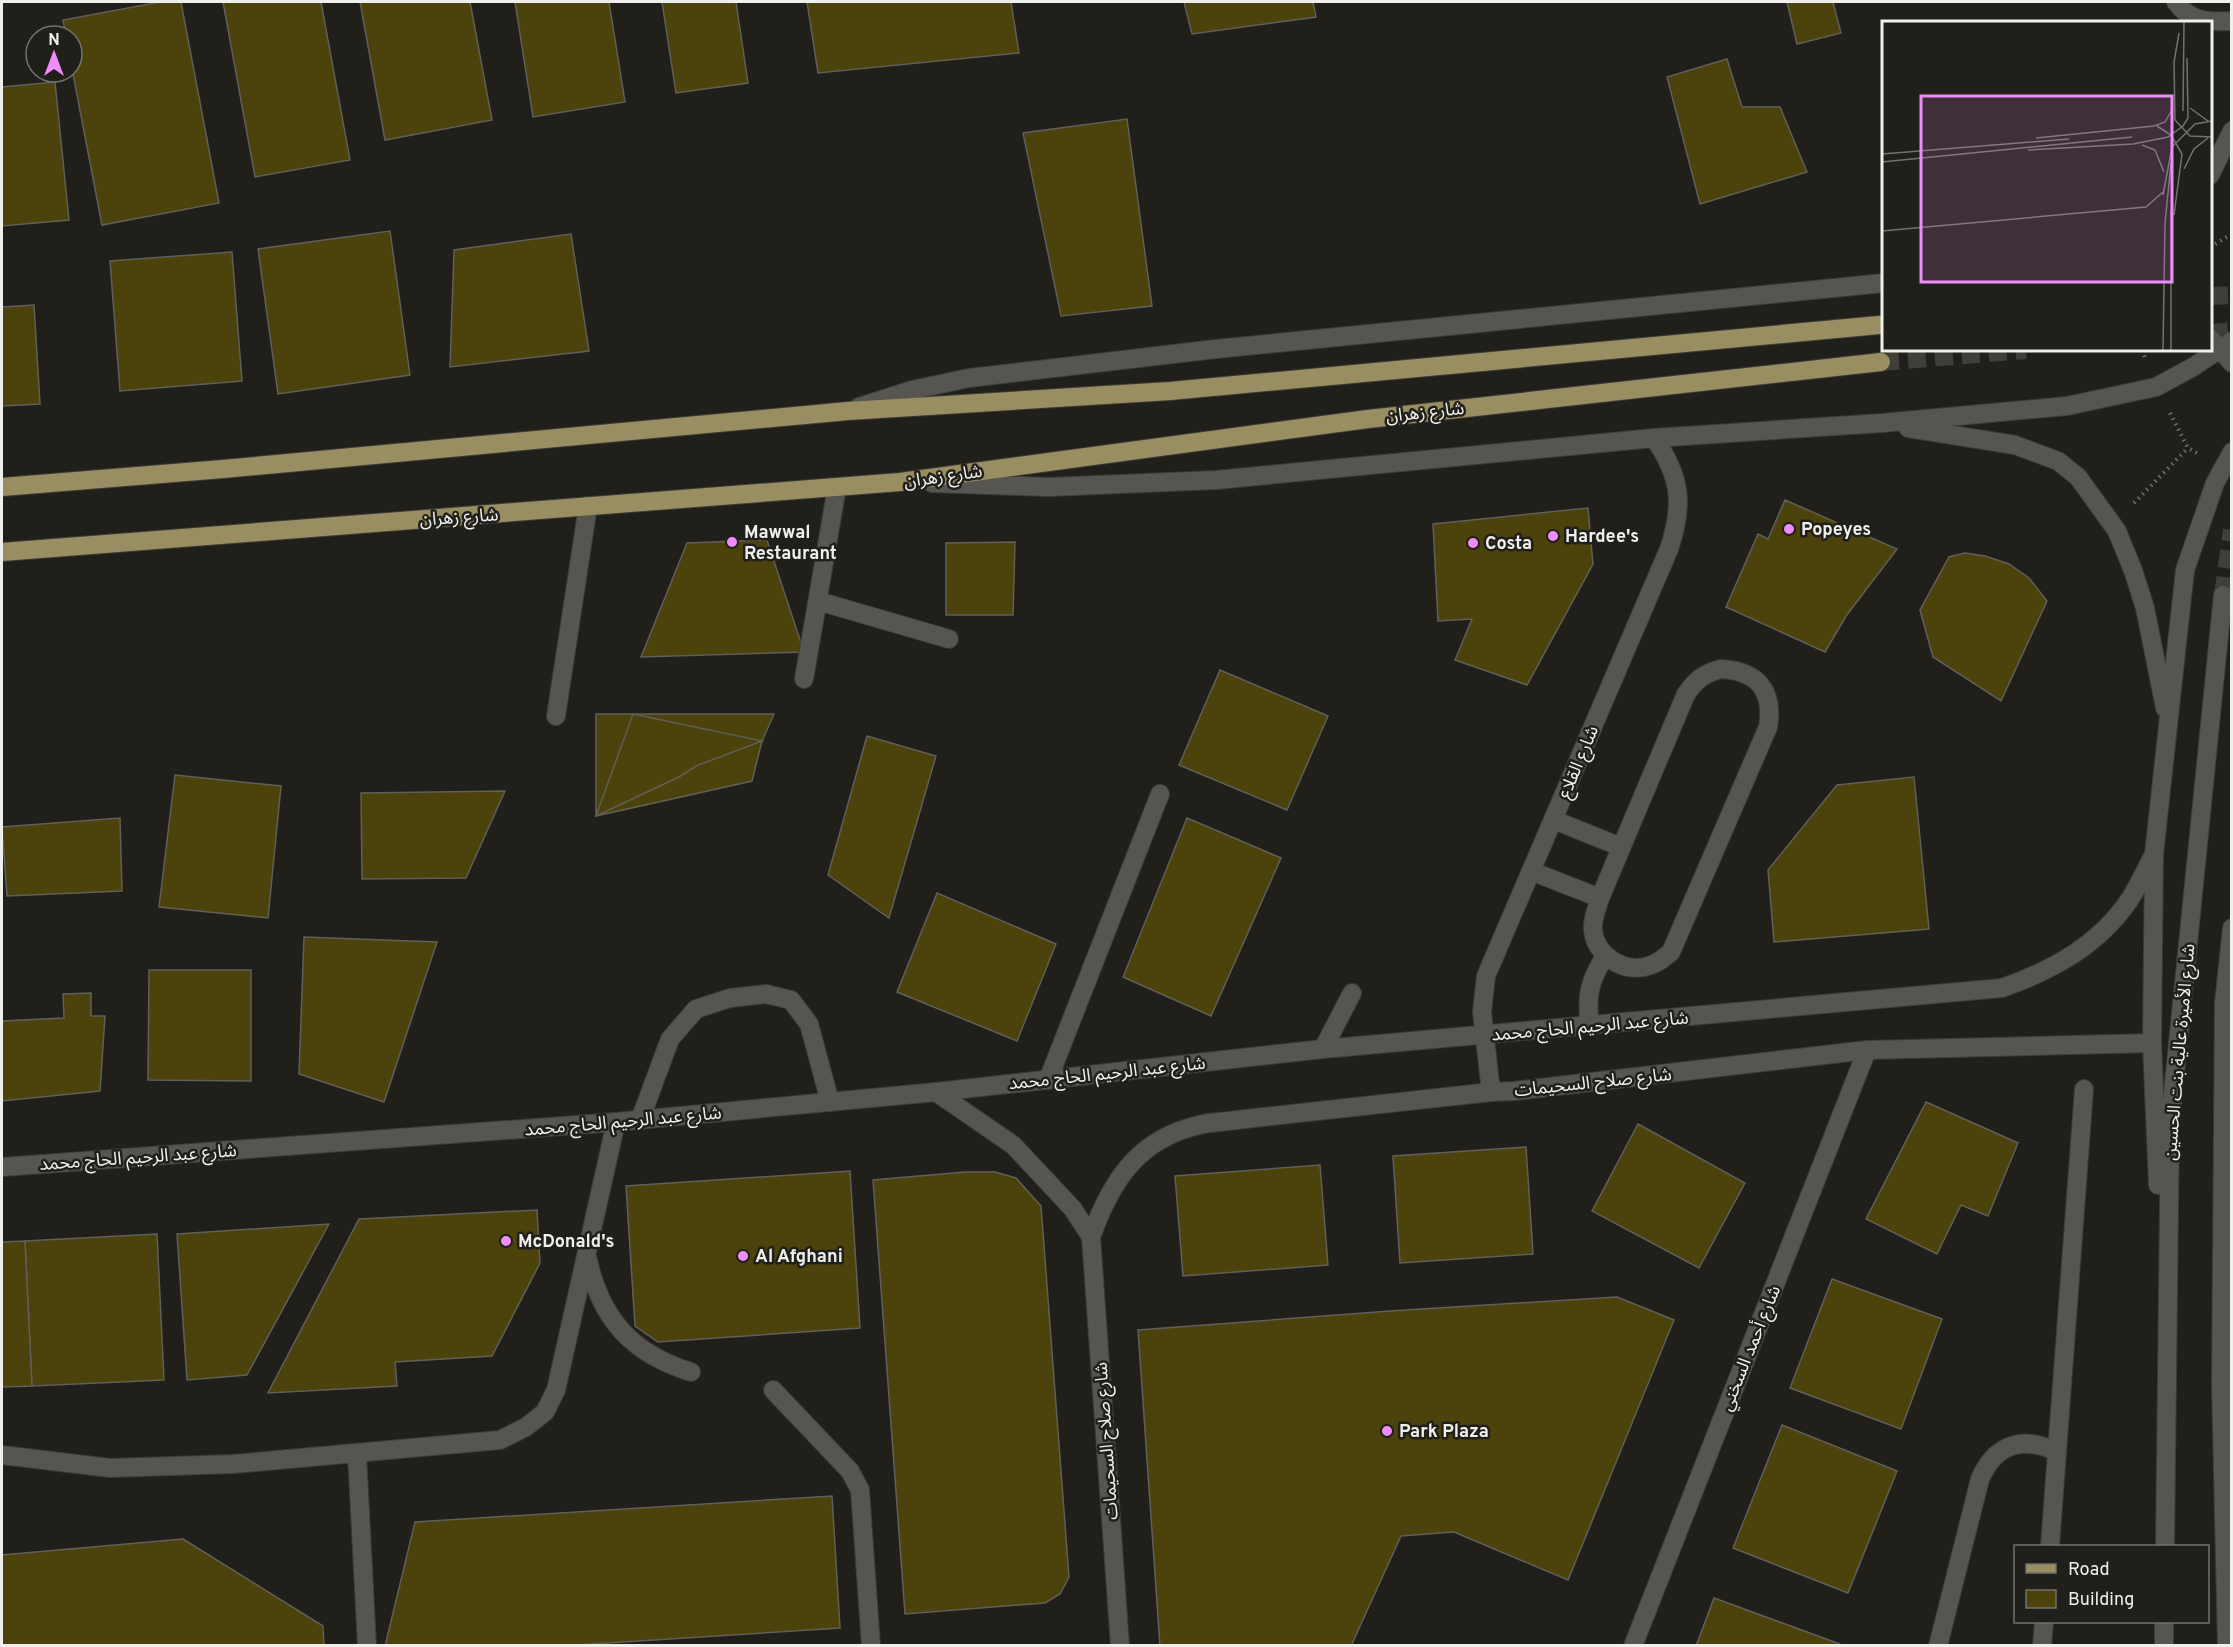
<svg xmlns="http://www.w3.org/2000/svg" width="2233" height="1647" font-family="Overpass,'Noto Sans Arabic',sans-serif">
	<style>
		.building { fill: #4c420c; stroke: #605f59; stroke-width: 1.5 }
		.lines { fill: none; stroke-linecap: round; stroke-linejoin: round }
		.secondary-tunnel { stroke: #3f3e39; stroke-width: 18; stroke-dasharray: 18 9; stroke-linecap: butt }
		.primary-tunnel { stroke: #3f3e39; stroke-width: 18; stroke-dasharray: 18 9; stroke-linecap: butt }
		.lane-casing { stroke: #3c3c38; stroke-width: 20 }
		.street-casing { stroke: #3c3c38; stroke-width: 20 }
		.secondary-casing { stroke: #3c3c38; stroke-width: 20 }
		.primary-casing { stroke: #3c3c38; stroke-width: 20 }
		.path { stroke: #71716c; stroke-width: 4; stroke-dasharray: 1.5 4.5; stroke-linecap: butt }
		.lane { stroke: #57554f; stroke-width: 18 }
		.street { stroke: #57554f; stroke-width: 18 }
		.secondary { stroke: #57554f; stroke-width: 18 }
		.primary { stroke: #988e62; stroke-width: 18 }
		.poi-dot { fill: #ee8cf8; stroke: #201f1a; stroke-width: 2 }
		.labels { text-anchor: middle; stroke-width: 5; stroke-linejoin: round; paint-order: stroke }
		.street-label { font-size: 18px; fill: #efefeb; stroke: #201f1a }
		.poi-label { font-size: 18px; font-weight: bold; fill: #efefeb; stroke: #201f1a; text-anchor: start }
		.inset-road { fill: none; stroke: #73726e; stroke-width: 1.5 }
		.view { fill: #ee8cf8; fill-opacity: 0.15; stroke: #ee8cf8; stroke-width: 3 }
		.inset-edge { fill: none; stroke: #efefeb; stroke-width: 3 }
	</style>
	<rect width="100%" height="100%" fill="#201f1a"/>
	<g class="building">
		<path d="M 160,2 L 181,2 L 219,203 L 102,225 L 72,69 L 72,36 L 66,36 L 63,20 Z"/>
		<path d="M 223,2 L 321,2 L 350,160 L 255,177 Z"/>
		<path d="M 360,2 L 470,2 L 492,120 L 385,140 Z"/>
		<path d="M 515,2 L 609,2 L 625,102 L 533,117 Z"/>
		<path d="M 662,2 L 736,2 L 748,83 L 676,93 Z"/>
		<path d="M 807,2 L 1011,2 L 1019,53 L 818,73 Z"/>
		<path d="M 1184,2 L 1313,2 L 1316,17 L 1192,34 Z"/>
		<path d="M 1787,2 L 1833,2 L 1841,33 L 1797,44 Z"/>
		<path d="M 1727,59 L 1742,107 L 1780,107 L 1807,172 L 1700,204 L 1667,77 Z"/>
		<path d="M 55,82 L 69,220 L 2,226 L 2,87 Z"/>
		<path d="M 1127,119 L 1152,306 L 1061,316 L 1023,133 Z"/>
		<path d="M 390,231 L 410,375 L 278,394 L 258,249 Z"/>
		<path d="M 571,234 L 589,351 L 450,367 L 454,250 Z"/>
		<path d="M 232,252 L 242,381 L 120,391 L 110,261 Z"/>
		<path d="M 34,305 L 40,404 L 2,406 L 2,307 Z"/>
		<path d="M 1785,500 L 1897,549 L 1846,616 L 1825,652 L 1726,607 L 1758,534 L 1768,539 Z"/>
		<path d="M 1588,508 L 1593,564 L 1527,685 L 1455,660 L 1472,619 L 1438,621 L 1433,524 Z"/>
		<path d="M 767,540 L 804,652 L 641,657 L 687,543 Z"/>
		<path d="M 1015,542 L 1013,615 L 946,615 L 946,543 Z"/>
		<path d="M 1965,553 L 1985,556 L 2009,564 L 2029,578 L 2047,601 L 2001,701 L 1933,657 L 1920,610 L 1949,557 Z"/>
		<path d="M 1220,670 L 1328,716 L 1287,810 L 1179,765 Z"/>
		<path d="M 596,714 L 774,714 L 762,741 L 752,781 L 596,816 Z"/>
		<path d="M 633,714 L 762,741 L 696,766 L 679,777 L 596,816 Z"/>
		<path d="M 867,736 L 936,756 L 889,918 L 828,875 Z"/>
		<path d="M 175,775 L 281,786 L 268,918 L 159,907 Z"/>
		<path d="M 1914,777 L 1929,929 L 1774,942 L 1768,870 L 1837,785 Z"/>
		<path d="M 505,791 L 466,878 L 362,879 L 361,793 Z"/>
		<path d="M 120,818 L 122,891 L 7,896 L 2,827 Z"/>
		<path d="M 1187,818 L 1281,858 L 1211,1016 L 1123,977 Z"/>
		<path d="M 937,893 L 1056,944 L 1017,1041 L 897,992 Z"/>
		<path d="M 304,937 L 437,942 L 384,1102 L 299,1074 Z"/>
		<path d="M 149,970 L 251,970 L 251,1081 L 148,1080 Z"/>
		<path d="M 91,993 L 91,1016 L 105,1016 L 100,1091 L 2,1101 L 2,1021 L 64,1018 L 63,994 Z"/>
		<path d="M 1926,1102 L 2018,1143 L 1988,1216 L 1961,1205 L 1937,1254 L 1866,1219 Z"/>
		<path d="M 1638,1124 L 1745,1183 L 1699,1268 L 1592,1211 Z"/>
		<path d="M 1526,1147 L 1533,1254 L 1400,1263 L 1393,1156 Z"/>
		<path d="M 1320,1165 L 1328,1265 L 1183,1276 L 1175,1176 Z"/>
		<path d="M 850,1171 L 860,1328 L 658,1342 L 635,1326 L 626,1186 Z"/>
		<path d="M 965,1172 L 995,1172 L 1016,1178 L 1041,1206 L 1069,1577 L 1060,1594 L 1045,1603 L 905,1614 L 873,1180 Z"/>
		<path d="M 537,1210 L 540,1263 L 492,1356 L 395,1362 L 397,1386 L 268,1393 L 359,1219 Z"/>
		<path d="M 329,1224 L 247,1375 L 187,1380 L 177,1234 Z"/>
		<path d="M 157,1234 L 164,1380 L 32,1386 L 25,1241 Z"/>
		<path d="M 25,1241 L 32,1386 L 2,1387 L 2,1242 Z"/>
		<path d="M 1832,1279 L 1942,1319 L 1901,1429 L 1790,1388 Z"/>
		<path d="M 1617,1297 L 1674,1320 L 1568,1580 L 1454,1532 L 1401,1536 L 1351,1646 L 1160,1646 L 1138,1330 L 1390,1311 Z"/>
		<path d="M 1782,1425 L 1897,1471 L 1848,1593 L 1733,1548 Z"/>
		<path d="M 832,1496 L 840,1628 L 560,1646 L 385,1646 L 415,1522 Z"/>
		<path d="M 183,1539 L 323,1626 L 324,1646 L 2,1646 L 2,1555 Z"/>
		<path d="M 1714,1598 L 1840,1644 L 1840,1646 L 1696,1646 Z"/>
	</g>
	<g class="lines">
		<path class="secondary-tunnel" d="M 2223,595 L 2232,530"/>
		<g class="primary-tunnel">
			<path d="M 2210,296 L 2232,295"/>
			<path d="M 2210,333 L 2232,331"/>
			<path d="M 1881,362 L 2026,350"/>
		</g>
		<g class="lane-casing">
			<g id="lane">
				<path d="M 2176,2 C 2190,22 2208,22 2232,21"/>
				<path d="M 818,601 L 949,639"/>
				<path d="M 1721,669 C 1758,671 1774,691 1768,727 L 1671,952 C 1664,958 1657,964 1648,966 C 1624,974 1595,955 1593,930 C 1592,919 1597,908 1600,898 L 1686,694 C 1696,680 1704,673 1721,669 Z"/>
				<path d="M 804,679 L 837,487"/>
				<path d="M 556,716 L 588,506"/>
				<path d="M 1554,820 L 1621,847"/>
				<path d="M 1531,871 L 1600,898"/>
				<path d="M 1590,1026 C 1586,996 1589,982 1605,956"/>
				<path d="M 1323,1049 L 1352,993"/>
				<path d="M 1048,1080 L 1160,794"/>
				<path d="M 640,1120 L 670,1039 L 696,1009 L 730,998 L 766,994 L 791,1000 L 809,1024 L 830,1102"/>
				<path d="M 588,1260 C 601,1320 633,1354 691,1372"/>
				<path d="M 773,1390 L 850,1471 L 860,1490 L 871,1646"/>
				<path d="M 357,1454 L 367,1646"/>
				<path d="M 2,1455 L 110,1468 L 233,1464 L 500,1440 L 526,1427 L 545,1412 L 556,1390 L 616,1122"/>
				<path d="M 2050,1546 L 2084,1089"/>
				<path d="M 1938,1646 L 1980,1479 C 1995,1444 2023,1435 2057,1452"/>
				<path d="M 2042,1646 L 2044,1622"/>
			</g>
		</g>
		<g class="street-casing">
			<g id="street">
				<path d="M 936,1092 L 1013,1145 L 1073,1209 L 1091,1237"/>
				<path d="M 1491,1092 L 1482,1012 L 1486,976 L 1669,549 C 1684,504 1681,477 1654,438"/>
				<path d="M 1120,1646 L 1091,1237 C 1111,1181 1138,1139 1199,1125 C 1211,1122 1224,1122 1236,1120 L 1491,1092 L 1514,1091 L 1867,1050 L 2152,1043"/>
				<path d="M 1633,1646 L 1867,1050"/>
			</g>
		</g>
		<g class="secondary-casing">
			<g id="secondary">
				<path d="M 2210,175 L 2232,131"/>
				<path d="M 2210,338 L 2232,363"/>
				<path d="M 859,407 L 912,390 L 969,378 L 1216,349 L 1884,283"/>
				<path d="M 1908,428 L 2015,445 L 2058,461 L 2078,477 L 2117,531 L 2134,573 L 2145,608 L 2165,708"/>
				<path d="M 932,483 L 1049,487 L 1216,480 L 1654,438 L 1882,423 L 2067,406 L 2156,387 L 2193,367 L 2232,341"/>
				<path d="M 2,1167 L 616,1122 L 936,1092 L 1323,1049 L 2002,988 C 2053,970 2099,945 2130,899 C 2139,885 2146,869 2154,854"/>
				<path d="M 2158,1185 L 2152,1043 L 2154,854 L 2185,570 L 2215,483 L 2232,452"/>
				<path d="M 2165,1546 L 2170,1123 L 2223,595"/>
				<path d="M 2164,1646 L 2164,1622"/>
				<path d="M 2227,1646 L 2221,1384 L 2224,1003 L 2232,928"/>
			</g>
		</g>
		<g class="primary-casing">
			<g id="primary">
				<path d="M 2,487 L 223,469 L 848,411 L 1170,391 L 1879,325"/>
				<path d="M 2,552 L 900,482 L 1368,419 L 1881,362"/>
			</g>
		</g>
		<g class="path">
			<path d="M 2210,247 L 2232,234"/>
			<path d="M 2142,350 L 2146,360"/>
			<path d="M 2170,413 L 2188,448 L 2197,453"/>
			<path d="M 2134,503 L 2188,448"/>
		</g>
		<use href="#lane" class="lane"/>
		<use href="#street" class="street"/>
		<use href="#secondary" class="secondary"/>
		<use href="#primary" class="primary"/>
	</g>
	<g class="poi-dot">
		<circle cx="1789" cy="529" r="6"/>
		<circle cx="1553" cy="536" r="6"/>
		<circle cx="732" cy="542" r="6"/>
		<circle cx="1473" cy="543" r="6"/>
		<circle cx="506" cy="1241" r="6"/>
		<circle cx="743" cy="1256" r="6"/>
		<circle cx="1387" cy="1431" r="6"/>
	</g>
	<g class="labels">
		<g class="street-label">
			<text transform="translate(1425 412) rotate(-6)" y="6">شارع زهران</text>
			<text transform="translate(943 476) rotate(-8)" y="6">شارع زهران</text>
			<text transform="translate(459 517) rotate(-4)" y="6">شارع زهران</text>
			<text transform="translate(1578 762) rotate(-67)" y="6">شارع القلاع</text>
			<text transform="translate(1590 1026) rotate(-5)" y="6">شارع عبد الرحيم الحاج محمد</text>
			<text transform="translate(2179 1052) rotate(-85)" y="6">شارع الأميرة عالية بنت الحسين</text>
			<text transform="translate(1107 1073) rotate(-6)" y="6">شارع عبد الرحيم الحاج محمد</text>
			<text transform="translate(1593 1082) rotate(-6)" y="6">شارع صلاح السحيمات</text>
			<text transform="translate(623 1121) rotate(-5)" y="6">شارع عبد الرحيم الحاج محمد</text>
			<text transform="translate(138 1157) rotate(-4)" y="6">شارع عبد الرحيم الحاج محمد</text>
			<text transform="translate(1750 1348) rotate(-68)" y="6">شارع أحمد السخني</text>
			<text transform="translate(1106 1441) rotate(-94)" y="6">شارع صلاح السحيمات</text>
		</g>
		<g class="poi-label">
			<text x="1801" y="535">Popeyes</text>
			<text x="744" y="538">Mawwal<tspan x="744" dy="21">Restaurant</tspan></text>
			<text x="1565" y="542">Hardee's</text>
			<text x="1485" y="549">Costa</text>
			<text x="518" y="1247">McDonald's</text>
			<text x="755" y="1262">Al Afghani</text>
			<text x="1399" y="1437">Park Plaza</text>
		</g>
	</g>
	<g transform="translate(1882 21)">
		<rect width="330" height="330" fill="#201f1a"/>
		<path class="inset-road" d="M 297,12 L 292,41 L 293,99 L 308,115 L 330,116M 308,87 L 326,100M 301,90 L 302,1M 275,105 L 289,114 L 300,133 L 292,194M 154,117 L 272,105 L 283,101 L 291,87M 260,124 L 273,129 L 282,151M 146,129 L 251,123 L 286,116 L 301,105 L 306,97 L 305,37M 0,133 L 187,118M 0,141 L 250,116M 302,148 L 312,128 L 326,117M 281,174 L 290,126 L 313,103 L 330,100M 289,189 L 289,329M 0,210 L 264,186 L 281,171M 281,329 L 283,202 L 289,142"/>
		<path class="view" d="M 39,75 L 290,75 L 290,261 L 39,261 Z"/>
		<rect width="330" height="330" class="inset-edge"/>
	</g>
	<rect width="2233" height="1647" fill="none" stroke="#efefeb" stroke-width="6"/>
	<rect x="2014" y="1545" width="195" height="78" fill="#201f1a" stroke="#73726e" stroke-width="1.5"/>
	<rect x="2026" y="1564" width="30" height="9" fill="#988e62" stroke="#73726e" stroke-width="1.5"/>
	<text x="2068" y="1575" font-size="18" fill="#efefeb">Road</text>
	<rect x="2026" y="1590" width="30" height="18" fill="#4c420c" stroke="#73726e" stroke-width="1.5"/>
	<text x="2068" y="1605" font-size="18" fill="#efefeb">Building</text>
	<g transform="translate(54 54)"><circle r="28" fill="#201f1a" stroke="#73726e" stroke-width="1.5"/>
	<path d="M0-4.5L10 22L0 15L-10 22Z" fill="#ee8cf8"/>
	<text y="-9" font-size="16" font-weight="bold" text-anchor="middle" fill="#efefeb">N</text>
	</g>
</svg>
